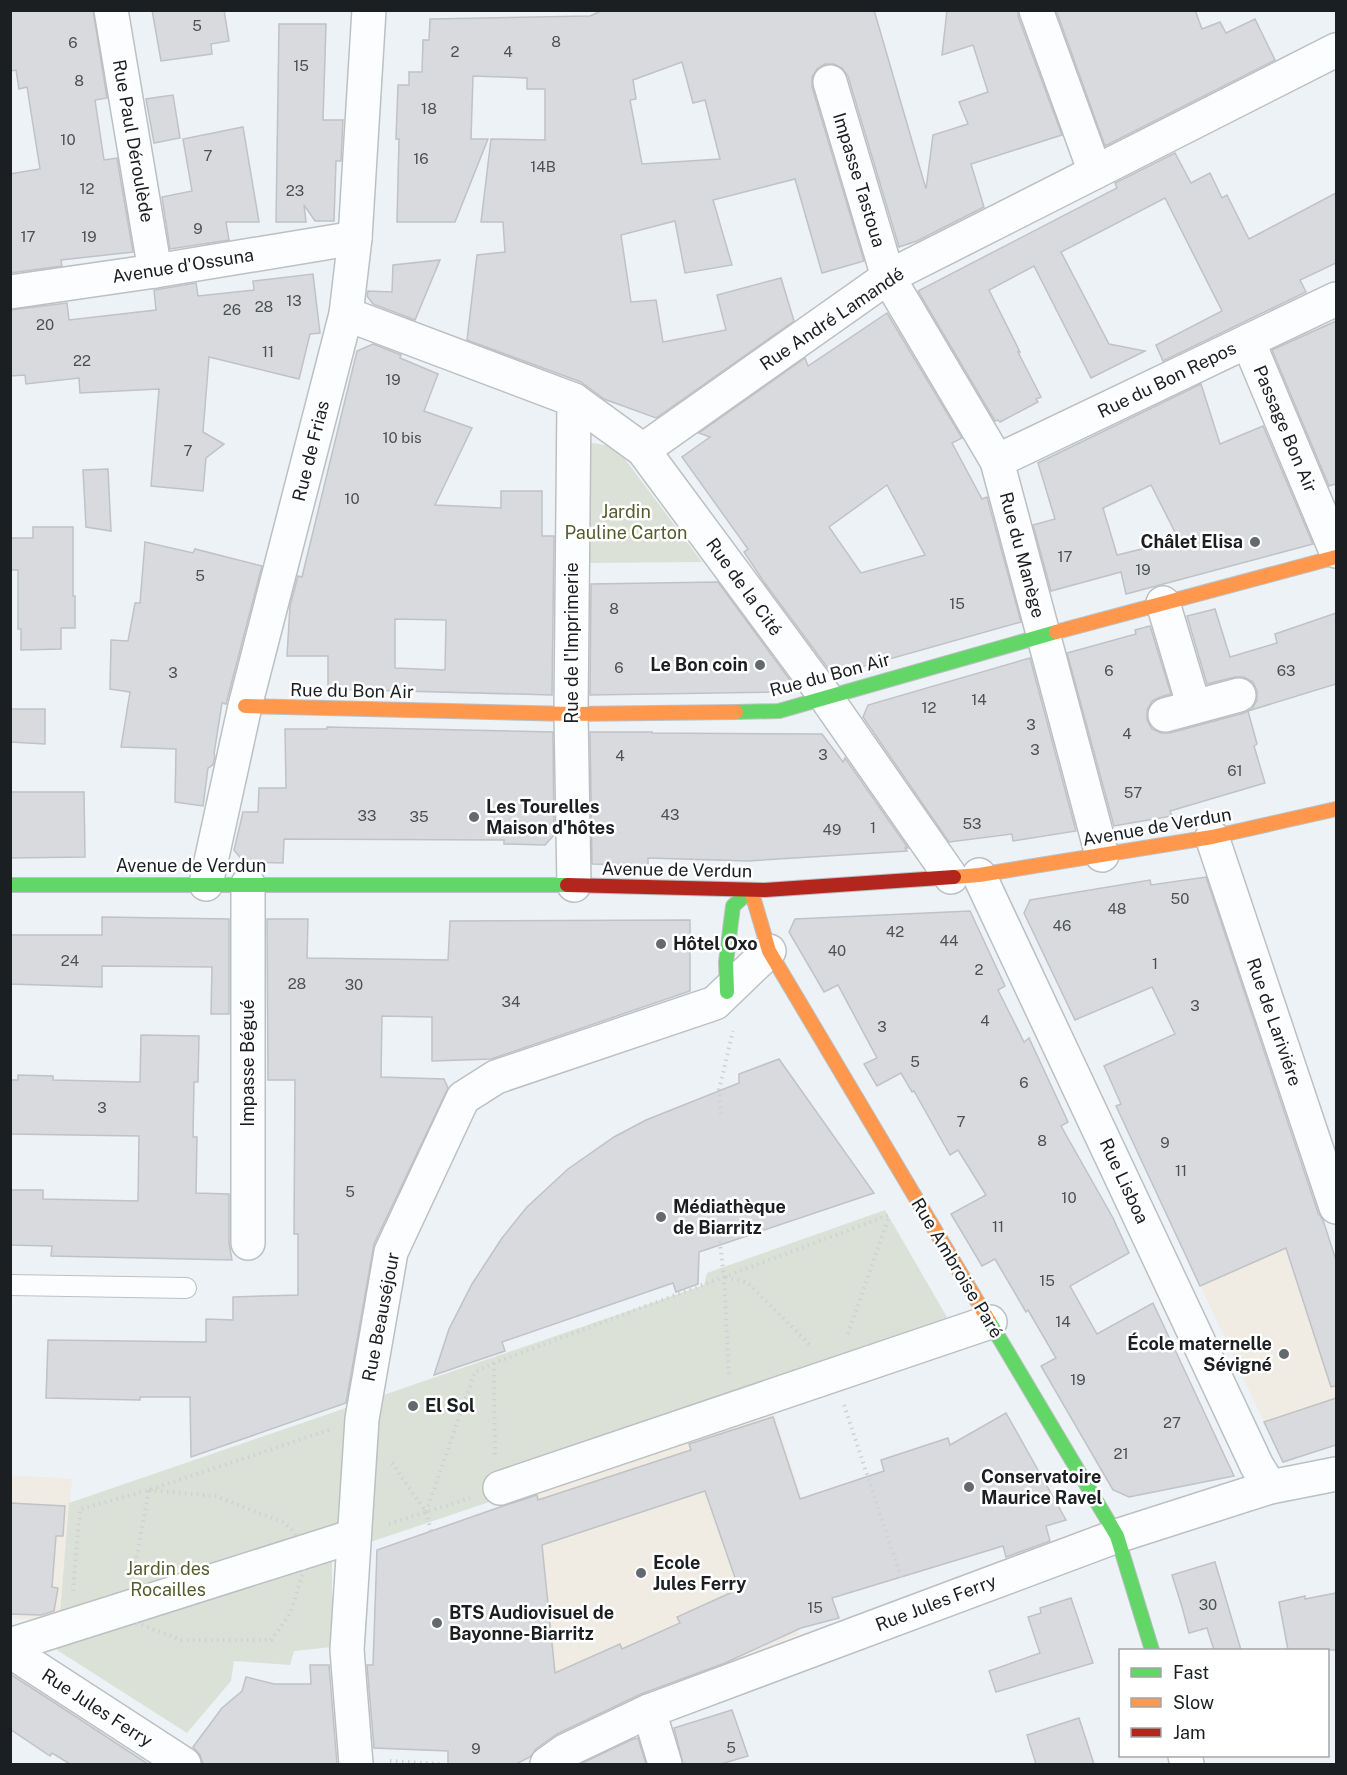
<svg xmlns="http://www.w3.org/2000/svg" width="1347" height="1775" font-family="'Public Sans',sans-serif">
	<style>
		.education { fill: #f0ebe3 }
		.green { fill: #dce1d7 }
		.building { fill: #d9dade; stroke: #c0c2c5; stroke-width: 1.5; fill-rule: evenodd }
		.lines { fill: none; stroke-linecap: round; stroke-linejoin: round }
		.lane-casing { stroke: #bcc0c3; stroke-width: 22 }
		.street-casing { stroke: #bcc0c3; stroke-width: 36 }
		.fast-casing { stroke: #bcc0c3; stroke-width: 16 }
		.slow-casing { stroke: #bcc0c3; stroke-width: 16 }
		.jam-casing { stroke: #bcc0c3; stroke-width: 16 }
		.path { stroke: #cfd2d4; stroke-width: 4; stroke-dasharray: 1.5 4.5; stroke-linecap: butt }
		.lane { stroke: #fcfdfe; stroke-width: 20 }
		.street { stroke: #fcfdfe; stroke-width: 33 }
		.fast { stroke: #63d668; stroke-width: 14 }
		.slow { stroke: #ff974d; stroke-width: 14 }
		.jam { stroke: #b3261e; stroke-width: 14 }
		.poi-dot { fill: #64696d; stroke: #fff; stroke-width: 2 }
		.labels { text-anchor: middle; stroke-width: 5; stroke-linejoin: round; paint-order: stroke }
		.number-label { font-size: 15px; fill: #4c5053 }
		.street-label { font-size: 18px; fill: #1b1f22; stroke: #fff }
		.park-label { font-size: 18px; fill: #555c2c; stroke: #fff }
		.poi-label { font-size: 18px; font-weight: bold; fill: #1b1f22; stroke: #fff; text-anchor: start }
	</style>
	<rect width="100%" height="100%" fill="#edf2f7"/>
	<g class="education">
		<path d="M 1311,1184 L 1336,1260 L 1336,1445 L 1287,1461 L 1280,1457 L 1181,1244 Z"/>
		<path d="M 773,1411 L 802,1498 L 756,1513 L 798,1634 L 590,1728 L 563,1695 L 517,1699 L 499,1504 Z"/>
		<path d="M 10,1475 L 72,1479 L 59,1620 L 11,1618 Z"/>
	</g>
	<g class="green">
		<path d="M 593,443 L 616,447 L 702,562 L 589,563 L 585,446 Z"/>
		<path d="M 885,1210 L 962,1343 L 332,1555 L 332,1647 L 294,1651 L 290,1665 L 234,1661 L 231,1681 L 187,1733 L 57,1650 L 69,1503 L 704,1285 L 707,1273 Z"/>
	</g>
	<g class="building">
		<path d="M 10,10 L 93,10 L 107,98 L 95,100 L 104,160 L 117,158 L 133,252 L 61,260 L 62,266 L 10,273 L 10,174 L 40,169 L 27,87 L 19,89 L 16,70 L 10,71 Z"/>
		<path d="M 152,10 L 224,10 L 229,41 L 211,44 L 212,54 L 161,61 Z"/>
		<path d="M 603,10 L 874,10 L 926,189 L 933,135 L 968,124 L 959,102 L 988,92 L 973,45 L 942,55 L 947,10 L 1018,10 L 1018,16 L 1062,135 L 971,164 L 984,207 L 917,241 L 899,247 L 848,76 L 842,68 L 834,64 L 825,64 L 817,69 L 812,77 L 812,87 L 864,261 L 822,273 L 795,179 L 713,200 L 732,265 L 685,273 L 675,221 L 621,235 L 631,302 L 656,300 L 663,342 L 726,330 L 717,295 L 781,278 L 794,321 L 656,418 L 604,399 L 581,382 L 467,340 L 477,255 L 505,252 L 503,222 L 481,222 L 491,139 L 545,140 L 545,89 L 527,89 L 527,78 L 473,76 L 471,139 L 488,139 L 455,222 L 397,222 L 399,139 L 396,139 L 398,85 L 409,85 L 409,72 L 422,72 L 423,40 L 429,40 L 430,19 L 590,16 ZM 682,62 L 693,103 L 705,100 L 720,159 L 642,164 L 630,100 L 636,99 L 633,80 Z"/>
		<path d="M 1056,10 L 1195,10 L 1202,29 L 1220,22 L 1226,33 L 1255,19 L 1275,60 L 1105,146 Z"/>
		<path d="M 279,24 L 326,24 L 323,120 L 343,120 L 341,161 L 336,161 L 334,221 L 315,221 L 304,205 L 306,222 L 276,222 Z"/>
		<path d="M 173,95 L 180,138 L 154,143 L 146,99 Z"/>
		<path d="M 243,127 L 259,222 L 226,222 L 229,240 L 170,249 L 162,197 L 192,191 L 183,139 Z"/>
		<path d="M 1175,153 L 1191,183 L 1210,173 L 1222,198 L 1227,195 L 1249,239 L 1336,193 L 1336,263 L 1300,280 L 1306,292 L 1163,361 L 1156,345 L 1222,311 L 1165,198 L 1061,252 L 1109,344 L 1145,351 L 1091,378 L 1034,266 L 989,290 L 1020,352 L 1018,352 L 1041,397 L 1036,399 L 1038,402 L 1000,422 L 998,420 L 995,421 L 918,291 L 1117,188 L 1115,183 Z"/>
		<path d="M 440,260 L 415,320 L 373,304 L 367,296 L 368,291 L 392,292 L 393,265 Z"/>
		<path d="M 313,274 L 320,333 L 310,334 L 299,379 L 209,357 L 203,432 L 224,444 L 206,458 L 203,491 L 151,486 L 159,389 L 80,393 L 79,378 L 26,384 L 25,375 L 10,376 L 10,310 L 67,303 L 69,320 L 156,310 L 154,290 L 196,283 L 198,296 L 254,290 L 253,281 Z"/>
		<path d="M 887,313 L 962,438 L 952,443 L 982,499 L 987,497 L 1021,622 L 833,675 L 764,582 L 744,552 L 748,549 L 682,457 L 710,437 L 699,433 L 805,358 L 808,366 ZM 887,485 L 925,555 L 861,573 L 829,527 Z"/>
		<path d="M 1336,321 L 1336,484 L 1329,486 L 1272,350 Z"/>
		<path d="M 373,344 L 401,355 L 400,358 L 438,374 L 424,411 L 472,428 L 435,505 L 501,508 L 501,491 L 542,491 L 542,536 L 554,536 L 552,695 L 328,689 L 328,656 L 287,656 L 290,606 L 298,576 L 302,577 L 357,351 ZM 395,619 L 446,620 L 445,670 L 395,668 Z"/>
		<path d="M 1201,384 L 1220,444 L 1263,426 L 1313,544 L 1126,594 L 1121,572 L 1051,591 L 1033,525 L 1055,519 L 1038,463 ZM 1151,485 L 1179,540 L 1117,555 L 1103,508 Z"/>
		<path d="M 108,469 L 111,531 L 86,527 L 83,470 Z"/>
		<path d="M 33,527 L 73,527 L 73,596 L 75,596 L 75,628 L 61,628 L 61,649 L 21,650 L 21,629 L 18,629 L 18,570 L 10,570 L 10,538 L 33,538 Z"/>
		<path d="M 145,542 L 193,553 L 195,549 L 262,566 L 226,704 L 222,703 L 214,754 L 215,756 L 213,765 L 208,768 L 203,806 L 175,802 L 176,749 L 121,747 L 130,692 L 110,689 L 111,640 L 128,641 L 135,603 L 140,603 Z"/>
		<path d="M 718,582 L 795,687 L 776,692 L 590,695 L 591,584 Z"/>
		<path d="M 1215,609 L 1230,657 L 1277,643 L 1275,634 L 1336,613 L 1336,684 L 1248,711 L 1257,744 L 1254,746 L 1265,783 L 1170,811 L 1172,816 L 1114,826 L 1067,653 L 1136,634 L 1135,630 L 1150,626 L 1171,694 L 1160,697 L 1152,701 L 1147,710 L 1147,720 L 1152,729 L 1161,733 L 1170,733 L 1244,713 L 1252,709 L 1257,700 L 1257,691 L 1253,682 L 1244,677 L 1235,677 L 1207,684 L 1187,616 Z"/>
		<path d="M 1030,658 L 1076,831 L 1013,841 L 1012,834 L 949,842 L 863,717 L 868,705 Z"/>
		<path d="M 10,709 L 45,709 L 45,744 L 10,742 Z"/>
		<path d="M 327,727 L 553,732 L 554,835 L 545,845 L 504,844 L 504,840 L 284,839 L 283,863 L 244,862 L 234,850 L 243,812 L 258,812 L 259,788 L 286,788 L 285,729 L 327,729 Z"/>
		<path d="M 590,732 L 652,732 L 652,733 L 822,734 L 843,762 L 845,758 L 908,848 L 905,848 L 907,851 L 748,861 L 648,858 L 648,865 L 592,864 Z"/>
		<path d="M 10,792 L 84,792 L 85,857 L 10,858 Z"/>
		<path d="M 1206,877 L 1318,1213 L 1323,1220 L 1336,1260 L 1336,1386 L 1331,1387 L 1286,1248 L 1200,1286 L 1116,1106 L 1121,1104 L 1104,1066 L 1175,1034 L 1152,987 L 1075,1020 L 1024,913 L 1030,900 L 1150,880 L 1151,885 Z"/>
		<path d="M 970,911 L 1005,986 L 998,990 L 1024,1042 L 1029,1038 L 1068,1122 L 1061,1126 L 1113,1218 L 1129,1253 L 1070,1286 L 1097,1334 L 1153,1303 L 1234,1476 L 1129,1497 L 1113,1490 L 1041,1366 L 1056,1358 L 1028,1310 L 1026,1312 L 995,1259 L 982,1266 L 951,1214 L 986,1195 L 958,1150 L 950,1155 L 914,1091 L 912,1092 L 901,1073 L 877,1086 L 864,1064 L 877,1058 L 838,985 L 824,992 L 789,932 L 795,919 Z"/>
		<path d="M 102,917 L 229,919 L 229,1014 L 211,1014 L 212,967 L 102,966 L 102,987 L 10,984 L 10,935 L 102,935 Z"/>
		<path d="M 267,919 L 308,919 L 307,958 L 448,960 L 450,921 L 690,920 L 690,991 L 491,1059 L 432,1061 L 432,1017 L 382,1016 L 381,1077 L 444,1079 L 448,1088 L 374,1244 L 346,1403 L 191,1457 L 190,1397 L 140,1397 L 140,1400 L 46,1398 L 48,1340 L 206,1342 L 206,1319 L 233,1320 L 233,1297 L 298,1295 L 298,1234 L 294,1234 L 295,1080 L 268,1080 Z"/>
		<path d="M 141,1035 L 199,1036 L 198,1082 L 194,1082 L 193,1137 L 197,1137 L 196,1193 L 229,1194 L 229,1243 L 232,1260 L 51,1256 L 52,1246 L 10,1245 L 10,1190 L 43,1190 L 43,1199 L 138,1201 L 139,1136 L 10,1134 L 10,1080 L 18,1080 L 18,1075 L 53,1076 L 53,1080 L 140,1082 Z"/>
		<path d="M 779,1059 L 874,1193 L 699,1252 L 698,1284 L 676,1292 L 673,1283 L 502,1342 L 505,1351 L 434,1375 L 449,1329 L 472,1284 L 502,1238 L 527,1207 L 568,1169 L 614,1137 L 646,1120 L 739,1083 L 739,1074 Z"/>
		<path d="M 1336,1398 L 1336,1445 L 1283,1462 L 1264,1422 Z"/>
		<path d="M 1006,1413 L 1066,1520 L 1046,1526 L 1050,1541 L 1006,1557 L 1003,1546 L 832,1598 L 839,1618 L 801,1628 L 725,1663 L 641,1694 L 557,1734 L 536,1749 L 530,1757 L 516,1764 L 448,1764 L 448,1751 L 374,1748 L 367,1665 L 373,1665 L 377,1550 L 503,1506 L 537,1495 L 538,1500 L 691,1450 L 689,1444 L 773,1417 L 800,1499 L 884,1471 L 881,1460 L 948,1438 L 950,1445 ZM 705,1491 L 739,1589 L 677,1617 L 680,1623 L 622,1649 L 620,1644 L 555,1673 L 542,1545 Z"/>
		<path d="M 10,1503 L 65,1506 L 63,1536 L 56,1536 L 52,1587 L 58,1588 L 54,1611 L 41,1615 L 10,1614 Z"/>
		<path d="M 1215,1562 L 1241,1650 L 1214,1650 L 1207,1628 L 1189,1633 L 1182,1607 L 1172,1575 Z"/>
		<path d="M 1336,1593 L 1336,1650 L 1288,1650 L 1279,1602 L 1305,1596 L 1305,1599 Z"/>
		<path d="M 1071,1598 L 1093,1663 L 996,1692 L 989,1671 L 1040,1653 L 1028,1617 L 1041,1613 L 1040,1608 Z"/>
		<path d="M 310,1665 L 329,1665 L 337,1764 L 203,1764 L 200,1755 L 193,1747 L 222,1708 L 242,1691 L 246,1677 L 274,1684 L 311,1684 Z"/>
		<path d="M 10,1674 L 58,1705 L 148,1764 L 70,1764 L 52,1753 L 50,1756 L 10,1729 Z"/>
		<path d="M 732,1710 L 748,1756 L 721,1764 L 683,1764 L 674,1728 Z"/>
		<path d="M 1079,1718 L 1094,1764 L 1036,1764 L 1027,1735 Z"/>
		<path d="M 638,1738 L 646,1764 L 580,1764 L 631,1740 Z"/>
	</g>
	<g class="lines">
		<g class="lane-casing">
			<path id="lane" d="M 10,1285 L 186,1288"/>
		</g>
		<g class="street-casing">
			<g id="street">
				<path d="M 111,10 L 155,271"/>
				<path d="M 1036,10 L 1095,172"/>
				<path d="M 830,82 L 888,277 L 997,461 L 1102,855"/>
				<path d="M 10,292 L 155,271 L 355,238"/>
				<path d="M 346,314 L 574,400 L 643,450 L 825,696 L 951,877"/>
				<path d="M 1248,341 L 1336,551"/>
				<path d="M 574,400 L 571,714 L 574,885"/>
				<path d="M 643,450 L 888,277 L 1336,50"/>
				<path d="M 997,461 L 1336,299"/>
				<path d="M 1163,603 L 1194,707"/>
				<path d="M 1165,715 L 1239,695"/>
				<path d="M 1212,837 L 1336,1207"/>
				<path d="M 979,875 L 1257,1466 L 1270,1487"/>
				<path d="M 206,884 L 245,706 L 346,314 L 355,238 L 369,10"/>
				<path d="M 248,884 L 248,1243"/>
				<path d="M 500,1488 L 990,1322"/>
				<path d="M 10,1645 L 354,1536"/>
				<path d="M 10,1651 L 184,1764"/>
				<path d="M 649,1711 L 665,1764"/>
				<path d="M 1185,1756 L 1187,1764"/>
				<path d="M 356,1764 L 347,1650 L 362,1419 L 391,1252 L 463,1098 L 496,1077 L 715,1003 L 769,951"/>
				<path d="M 547,1764 L 565,1751 L 649,1711 L 1117,1536 L 1270,1487 L 1336,1474"/>
			</g>
		</g>
		<g class="fast-casing">
			<g id="fast">
				<path d="M 736,712 L 779,711 L 1056,632"/>
				<path d="M 10,885 L 567,885"/>
				<path d="M 727,992 L 726,962 L 733,906 L 751,890"/>
				<path d="M 989,1321 L 1117,1536 L 1152,1650"/>
			</g>
		</g>
		<g class="slow-casing">
			<g id="slow">
				<path d="M 1056,632 L 1336,557"/>
				<path d="M 245,706 L 571,714 L 736,712"/>
				<path d="M 954,877 L 979,875 L 1212,837 L 1336,809"/>
				<path d="M 751,890 L 769,951 L 989,1321"/>
			</g>
		</g>
		<g class="jam-casing">
			<path id="jam" d="M 567,885 L 765,890 L 954,877"/>
		</g>
		<g class="path">
			<path d="M 721,1114 L 719,1090 L 733,1031"/>
			<path d="M 719,1235 L 724,1277 L 729,1375"/>
			<path d="M 726,1277 L 748,1283 L 812,1347"/>
			<path d="M 848,1334 L 889,1216"/>
			<path d="M 494,1363 L 495,1455"/>
			<path d="M 844,1405 L 902,1580"/>
			<path d="M 392,1463 L 426,1512 L 475,1372 L 494,1363 L 889,1215"/>
			<path d="M 149,1490 L 215,1496 L 285,1523 L 310,1550 L 290,1614 L 271,1640 L 182,1640 L 131,1621 L 127,1608 Z"/>
			<path d="M 426,1512 L 431,1531"/>
			<path d="M 389,1524 L 470,1498"/>
			<path d="M 73,1591 L 80,1509 L 149,1490 L 329,1430"/>
			<path d="M 390,1761 L 442,1764"/>
		</g>
		<use href="#lane" class="lane"/>
		<use href="#street" class="street"/>
		<use href="#fast" class="fast"/>
		<use href="#slow" class="slow"/>
		<use href="#jam" class="jam"/>
	</g>
	<g class="poi-dot">
		<circle cx="1255" cy="542" r="6"/>
		<circle cx="760" cy="665" r="6"/>
		<circle cx="474" cy="817" r="6"/>
		<circle cx="661" cy="944" r="6"/>
		<circle cx="661" cy="1217" r="6"/>
		<circle cx="1284" cy="1354" r="6"/>
		<circle cx="413" cy="1406" r="6"/>
		<circle cx="969" cy="1487" r="6"/>
		<circle cx="641" cy="1573" r="6"/>
		<circle cx="437" cy="1623" r="6"/>
	</g>
	<g class="labels">
		<g class="number-label">
			<text x="197" y="31">5</text>
			<text x="556" y="47">8</text>
			<text x="73" y="48">6</text>
			<text x="455" y="57">2</text>
			<text x="508" y="57">4</text>
			<text x="301" y="71">15</text>
			<text x="79" y="86">8</text>
			<text x="429" y="114">18</text>
			<text x="68" y="145">10</text>
			<text x="208" y="161">7</text>
			<text x="421" y="164">16</text>
			<text x="543" y="172">14B</text>
			<text x="87" y="194">12</text>
			<text x="295" y="196">23</text>
			<text x="198" y="234">9</text>
			<text x="28" y="242">17</text>
			<text x="89" y="242">19</text>
			<text x="294" y="306">13</text>
			<text x="264" y="312">28</text>
			<text x="232" y="315">26</text>
			<text x="45" y="330">20</text>
			<text x="268" y="357">11</text>
			<text x="82" y="366">22</text>
			<text x="393" y="385">19</text>
			<text x="402" y="443">10 bis</text>
			<text x="188" y="456">7</text>
			<text x="352" y="504">10</text>
			<text x="1065" y="562">17</text>
			<text x="1143" y="575">19</text>
			<text x="200" y="581">5</text>
			<text x="957" y="609">15</text>
			<text x="614" y="614">8</text>
			<text x="619" y="673">6</text>
			<text x="1109" y="676">6</text>
			<text x="1286" y="676">63</text>
			<text x="173" y="678">3</text>
			<text x="979" y="705">14</text>
			<text x="929" y="713">12</text>
			<text x="1031" y="730">3</text>
			<text x="1127" y="739">4</text>
			<text x="1035" y="755">3</text>
			<text x="823" y="760">3</text>
			<text x="620" y="761">4</text>
			<text x="1235" y="776">61</text>
			<text x="1133" y="798">57</text>
			<text x="670" y="820">43</text>
			<text x="367" y="821">33</text>
			<text x="419" y="822">35</text>
			<text x="972" y="829">53</text>
			<text x="873" y="833">1</text>
			<text x="832" y="835">49</text>
			<text x="1180" y="904">50</text>
			<text x="1117" y="914">48</text>
			<text x="1062" y="931">46</text>
			<text x="895" y="937">42</text>
			<text x="949" y="946">44</text>
			<text x="837" y="956">40</text>
			<text x="70" y="966">24</text>
			<text x="1155" y="969">1</text>
			<text x="979" y="975">2</text>
			<text x="297" y="989">28</text>
			<text x="354" y="990">30</text>
			<text x="511" y="1007">34</text>
			<text x="1195" y="1011">3</text>
			<text x="985" y="1026">4</text>
			<text x="882" y="1032">3</text>
			<text x="915" y="1067">5</text>
			<text x="1024" y="1088">6</text>
			<text x="102" y="1113">3</text>
			<text x="961" y="1127">7</text>
			<text x="1042" y="1146">8</text>
			<text x="1165" y="1148">9</text>
			<text x="1181" y="1176">11</text>
			<text x="350" y="1197">5</text>
			<text x="1069" y="1203">10</text>
			<text x="998" y="1232">11</text>
			<text x="1047" y="1286">15</text>
			<text x="1063" y="1327">14</text>
			<text x="1078" y="1385">19</text>
			<text x="1172" y="1428">27</text>
			<text x="1121" y="1459">21</text>
			<text x="1208" y="1610">30</text>
			<text x="815" y="1613">15</text>
			<text x="731" y="1753">5</text>
			<text x="476" y="1754">9</text>
		</g>
		<g class="street-label">
			<text transform="translate(133 141) rotate(80)" y="6">Rue Paul Déroulède</text>
			<text transform="translate(859 180) rotate(73)" y="6">Impasse Tastoua</text>
			<text transform="translate(183 266) rotate(-9)" y="6">Avenue d'Ossuna</text>
			<text transform="translate(832 319) rotate(-34)" y="6">Rue André Lamandé</text>
			<text transform="translate(1167 380) rotate(-26)" y="6">Rue du Bon Repos</text>
			<text transform="translate(1285 429) rotate(67)" y="6">Passage Bon Air</text>
			<text transform="translate(311 451) rotate(-76)" y="6">Rue de Frias</text>
			<text transform="translate(1022 555) rotate(75)" y="6">Rue du Manège</text>
			<text transform="translate(744 587) rotate(54)" y="6">Rue de la Cité</text>
			<text transform="translate(572 643) rotate(-90)" y="6">Rue de l'Imprimerie</text>
			<text transform="translate(830 675) rotate(-15)" y="6">Rue du Bon Air</text>
			<text transform="translate(352 691) rotate(1)" y="6">Rue du Bon Air</text>
			<text transform="translate(1157 827) rotate(-10)" y="6">Avenue de Verdun</text>
			<text x="191" y="872">Avenue de Verdun</text>
			<text transform="translate(677 870) rotate(1)" y="6">Avenue de Verdun</text>
			<text transform="translate(1274 1022) rotate(71)" y="6">Rue de Lariviére</text>
			<text transform="translate(248 1063) rotate(-90)" y="6">Impasse Bégué</text>
			<text transform="translate(1124 1181) rotate(65)" y="6">Rue Lisboa</text>
			<text transform="translate(957 1268) rotate(59)" y="6">Rue Ambroise Paré</text>
			<text transform="translate(381 1317) rotate(-79)" y="6">Rue Beauséjour</text>
			<text transform="translate(936 1603) rotate(-21)" y="6">Rue Jules Ferry</text>
			<text transform="translate(97 1708) rotate(33)" y="6">Rue Jules Ferry</text>
		</g>
		<g class="park-label">
			<text x="626" y="518">Jardin<tspan x="626" dy="21">Pauline Carton</tspan></text>
			<text x="168" y="1575">Jardin des<tspan x="168" dy="21">Rocailles</tspan></text>
		</g>
		<g class="poi-label">
			<text x="1243" y="548" text-anchor="end">Châlet Elisa</text>
			<text x="748" y="671" text-anchor="end">Le Bon coin</text>
			<text x="486" y="813">Les Tourelles<tspan x="486" dy="21">Maison d'hôtes</tspan></text>
			<text x="673" y="950">Hôtel Oxo</text>
			<text x="673" y="1213">Médiathèque<tspan x="673" dy="21">de Biarritz</tspan></text>
			<text x="1272" y="1350" text-anchor="end">École maternelle<tspan x="1272" dy="21">Sévigné</tspan></text>
			<text x="425" y="1412">El Sol</text>
			<text x="981" y="1483">Conservatoire<tspan x="981" dy="21">Maurice Ravel</tspan></text>
			<text x="653" y="1569">Ecole<tspan x="653" dy="21">Jules Ferry</tspan></text>
			<text x="449" y="1619">BTS Audiovisuel de<tspan x="449" dy="21">Bayonne-Biarritz</tspan></text>
		</g>
	</g>
	<rect width="1347" height="1775" fill="none" stroke="#1b1f22" stroke-width="24"/>
	<rect x="1119" y="1649" width="210" height="108" fill="#ffffff" stroke="#a4a5a7" stroke-width="1.5"/>
	<rect x="1131" y="1668" width="30" height="9" fill="#63d668" stroke="#a4a5a7" stroke-width="1.5"/>
	<text x="1173" y="1679" font-size="18" fill="#1b1f22">Fast</text>
	<rect x="1131" y="1698" width="30" height="9" fill="#ff974d" stroke="#a4a5a7" stroke-width="1.5"/>
	<text x="1173" y="1709" font-size="18" fill="#1b1f22">Slow</text>
	<rect x="1131" y="1728" width="30" height="9" fill="#b3261e" stroke="#a4a5a7" stroke-width="1.5"/>
	<text x="1173" y="1739" font-size="18" fill="#1b1f22">Jam</text>
</svg>
